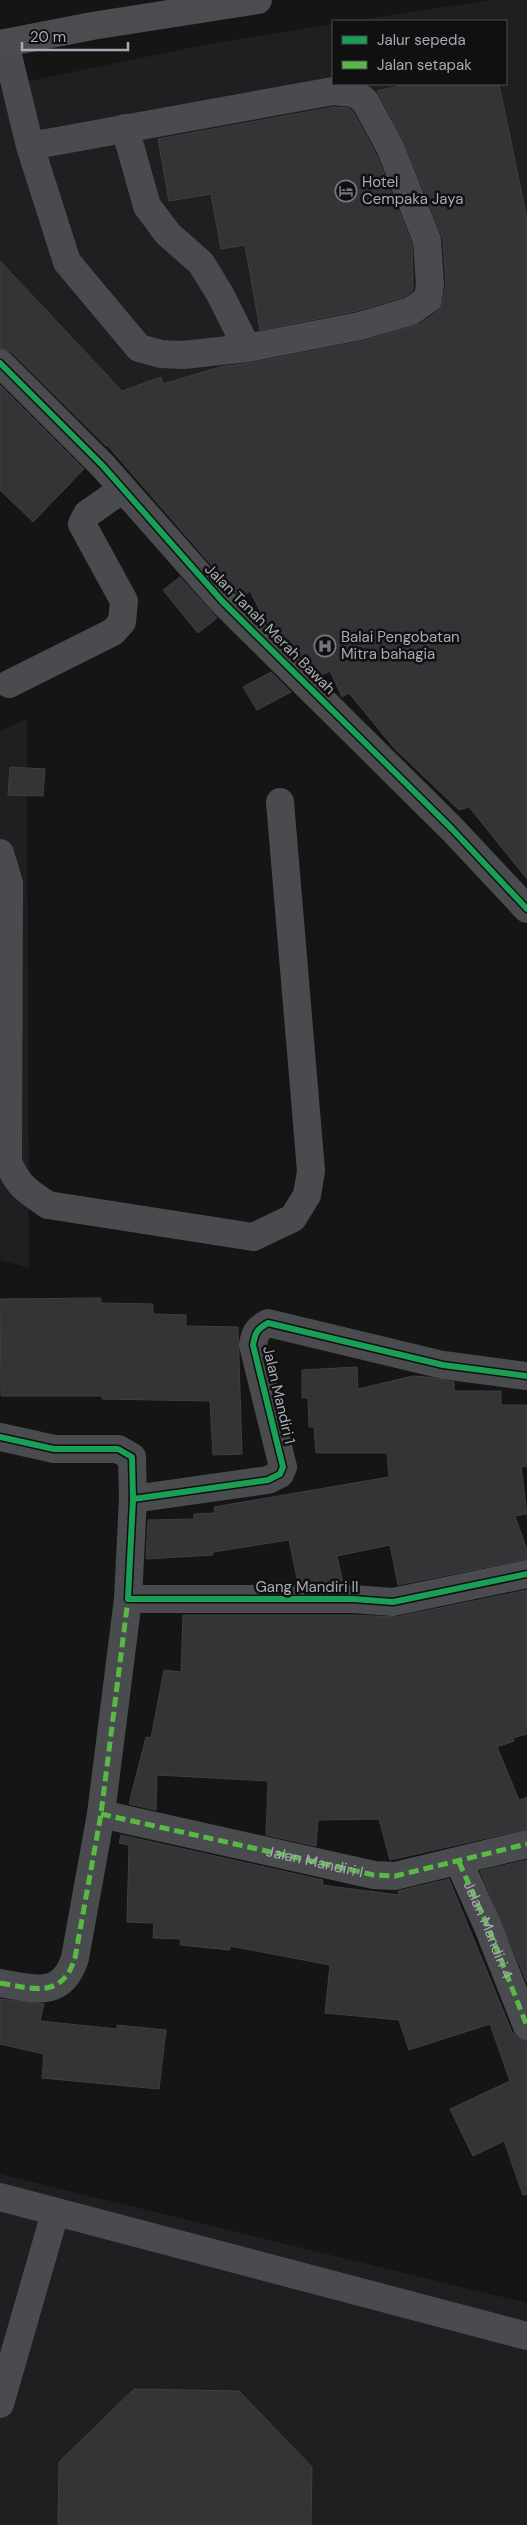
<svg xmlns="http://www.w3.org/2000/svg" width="527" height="2525" font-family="'DM Sans',sans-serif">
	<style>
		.built { fill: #1f1f21 }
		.building { fill: #343437; stroke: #3e3f42 }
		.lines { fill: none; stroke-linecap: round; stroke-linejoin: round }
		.minor { stroke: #4a4b4e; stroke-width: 28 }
		.major { stroke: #4c4c50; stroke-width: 28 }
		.quiet { stroke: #58b947; stroke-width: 5; stroke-dasharray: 10 5; stroke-linecap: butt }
		.cycleway-casing { stroke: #101011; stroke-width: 9 }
		.cycleway { stroke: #1a9f57; stroke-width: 6 }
		.labels { text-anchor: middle; stroke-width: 5; stroke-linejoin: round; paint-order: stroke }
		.poi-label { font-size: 15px; fill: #a8aab5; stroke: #101011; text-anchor: start }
		.street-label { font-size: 15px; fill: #a8aab5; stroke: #101011 }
	</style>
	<rect width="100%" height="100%" fill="#151516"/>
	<g class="built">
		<path d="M 491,0 L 527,0 L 527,304 L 79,406 L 0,319 L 0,87 L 208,44 L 333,24 L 333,84 L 506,84 L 506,21 L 352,21 Z"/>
		<path d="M 27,719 L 29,1268 L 0,1260 L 0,731 Z"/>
		<path d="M 0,2174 L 527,2303 L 527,2525 L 0,2525 Z"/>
	</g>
	<g class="building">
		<path d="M 408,84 L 499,84 L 527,219 L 527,879 L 469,807 L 459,810 L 394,748 L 349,693 L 342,697 L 330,671 L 320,676 L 265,621 L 250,591 L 241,598 L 233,590 L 107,445 L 106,446 L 11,352 L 0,348 L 0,261 L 122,391 L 161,377 L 163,384 L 220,367 L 250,363 L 363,341 L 420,324 L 437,312 L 443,301 L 446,283 L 443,239 L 404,141 L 377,91 Z"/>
		<path d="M 334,107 L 348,108 L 353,112 L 376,154 L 412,244 L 413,290 L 404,297 L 356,311 L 260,330 L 245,245 L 221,249 L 211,194 L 169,201 L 158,139 Z"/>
		<path d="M 0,385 L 84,469 L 33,522 L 0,490 Z"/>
		<path d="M 180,577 L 217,618 L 198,633 L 163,590 Z"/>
		<path d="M 271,672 L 291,692 L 257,710 L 243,687 Z"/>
		<path d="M 10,767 L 45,769 L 43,796 L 8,795 Z"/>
		<path d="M 101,1298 L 101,1303 L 153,1304 L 153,1314 L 186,1315 L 186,1326 L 238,1327 L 242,1454 L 213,1455 L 210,1401 L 102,1399 L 102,1396 L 1,1396 L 0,1299 Z"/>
		<path d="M 357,1367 L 358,1389 L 413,1376 L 427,1377 L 454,1382 L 454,1391 L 501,1391 L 501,1405 L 527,1405 L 527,1467 L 521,1466 L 527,1514 L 515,1516 L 527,1550 L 527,1559 L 398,1585 L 390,1545 L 337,1556 L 343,1583 L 298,1583 L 289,1540 L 213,1552 L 213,1555 L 146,1559 L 148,1520 L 194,1519 L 194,1514 L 215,1513 L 214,1507 L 389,1477 L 387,1453 L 316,1453 L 314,1427 L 309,1427 L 308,1398 L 302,1398 L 302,1370 Z"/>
		<path d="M 527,1590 L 527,1734 L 513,1738 L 514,1741 L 497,1747 L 519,1800 L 527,1797 L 527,1829 L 390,1860 L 379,1819 L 318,1820 L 316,1846 L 266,1835 L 268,1781 L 157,1775 L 156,1810 L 129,1804 L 146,1737 L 151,1738 L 164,1670 L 181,1672 L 183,1615 L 352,1615 L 396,1617 Z"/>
		<path d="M 121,1835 L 323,1880 L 322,1885 L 399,1895 L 398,1891 L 449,1879 L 512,2032 L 518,2038 L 527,2041 L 527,2194 L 523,2195 L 504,2141 L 473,2156 L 450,2109 L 510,2081 L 490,2024 L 409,2050 L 399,2020 L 325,2013 L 330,1965 L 230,1946 L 230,1950 L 180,1945 L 181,1939 L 153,1938 L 154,1923 L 127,1922 L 129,1845 L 119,1843 Z"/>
		<path d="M 527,1860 L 527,1983 L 480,1871 Z"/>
		<path d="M 0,1999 L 44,2004 L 40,2021 L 117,2029 L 117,2025 L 166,2030 L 159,2089 L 42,2078 L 44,2054 L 0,2044 Z"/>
		<path d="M 134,2389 L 239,2391 L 312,2467 L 311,2525 L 58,2525 L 59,2462 Z"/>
	</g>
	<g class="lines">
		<g class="minor">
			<path d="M 5,43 L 30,146 L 67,262 L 139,348 L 161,354 L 183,355 L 247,348 L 360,326 L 411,311 L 428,299 L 430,284 L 427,240 L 390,147 L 365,101 L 354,93 L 333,91 L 30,146"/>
			<path d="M 125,128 L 147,206 L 168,234 L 201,263 L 220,294 L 247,348"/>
			<path d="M 0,363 L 103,466 L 222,601 L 452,829 L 527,909"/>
			<path d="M 9,684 L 113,632 L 122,622 L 124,601 L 82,524 L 87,514 L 123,489"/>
			<path d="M 0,853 L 9,883 L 8,1162 C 18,1186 27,1191 48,1205 L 253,1237 L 293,1218 L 307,1195 L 311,1171 L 280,802"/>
			<path d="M 0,1437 L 54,1449 L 118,1449 L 132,1457 L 133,1499 L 128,1599 L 353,1599 L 393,1602 L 527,1574"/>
			<path d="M 133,1499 L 268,1480 L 280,1474 L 283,1467 L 253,1345 C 255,1333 257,1329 268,1323 L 443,1365 L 527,1376"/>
			<path id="s1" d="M 101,1814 L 374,1875 L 395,1876 L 527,1844"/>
			<path id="s2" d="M 459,1862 L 488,1927 L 527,2026"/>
			<path d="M 0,1983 C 34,1989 62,1999 75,1958 L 101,1814 L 128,1599"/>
			<path d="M 0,2197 L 527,2336"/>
			<path d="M 0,2404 L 55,2213"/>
		</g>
		<path class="major" d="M 0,44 L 92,26 L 258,0"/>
		<g class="quiet">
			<path d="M 101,1814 L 374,1875 L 395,1876 L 527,1844"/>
			<path d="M 459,1862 L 488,1927 L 527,2026"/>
			<path d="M 0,1983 C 34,1989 62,1999 75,1958 L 101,1814 L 128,1599"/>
		</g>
		<g class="cycleway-casing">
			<g id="cycleway">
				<path d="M 0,363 L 103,466 L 222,601 L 452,829 L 527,909"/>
				<path d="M 0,1437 L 54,1449 L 118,1449 L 132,1457 L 133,1499 L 128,1599 L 353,1599 L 393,1602 L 527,1574"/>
				<path d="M 133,1499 L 268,1480 L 280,1474 L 283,1467 L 253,1345 C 255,1333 257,1329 268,1323 L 443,1365 L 527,1376"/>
			</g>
		</g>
		<use href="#cycleway" class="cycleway"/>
	</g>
	<defs>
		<g id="hotel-ring" transform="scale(1.125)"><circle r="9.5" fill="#101011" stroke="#75767d" stroke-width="1.5"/><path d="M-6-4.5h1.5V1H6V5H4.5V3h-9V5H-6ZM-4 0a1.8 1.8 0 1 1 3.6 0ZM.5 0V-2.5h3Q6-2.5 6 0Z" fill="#75767d"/></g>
		<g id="hospital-ring" transform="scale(1.125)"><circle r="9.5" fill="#101011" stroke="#75767d" stroke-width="1.5"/><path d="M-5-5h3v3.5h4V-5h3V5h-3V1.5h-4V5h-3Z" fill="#75767d"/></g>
	</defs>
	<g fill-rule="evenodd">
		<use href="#hotel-ring" x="346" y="191"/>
		<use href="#hospital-ring" x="325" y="646"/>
	</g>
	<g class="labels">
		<g class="poi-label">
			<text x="362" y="187">Hotel<tspan x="362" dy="17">Cempaka Jaya</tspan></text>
			<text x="341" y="642">Balai Pengobatan<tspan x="341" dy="17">Mitra bahagia</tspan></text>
		</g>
		<g class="street-label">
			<text transform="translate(270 629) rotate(45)" y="5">Jalan Tanah Merah Bawah</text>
			<text transform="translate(279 1395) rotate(77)" y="5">Jalan Mandiri 1</text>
			<text x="307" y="1592">Gang Mandiri II</text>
			<text dy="5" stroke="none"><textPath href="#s1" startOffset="219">Jalan Mandiri I</textPath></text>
			<text dy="5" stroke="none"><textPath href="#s2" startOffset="74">Jalan Mandiri 4</textPath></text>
		</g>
	</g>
	<rect x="332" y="20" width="175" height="65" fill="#101011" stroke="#4d4e53"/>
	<rect x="342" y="36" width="25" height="8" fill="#1a9f57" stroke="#4d4e53"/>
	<text x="377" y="45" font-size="15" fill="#a8aab5">Jalur sepeda</text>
	<rect x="342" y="61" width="25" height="8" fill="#58b947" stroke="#4d4e53"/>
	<text x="377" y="70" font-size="15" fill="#a8aab5">Jalan setapak</text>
	<path d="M22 42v8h106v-8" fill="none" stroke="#a8aab5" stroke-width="2.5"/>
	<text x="30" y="42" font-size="15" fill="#a8aab5" stroke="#101011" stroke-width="4" paint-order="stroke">20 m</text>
</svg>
